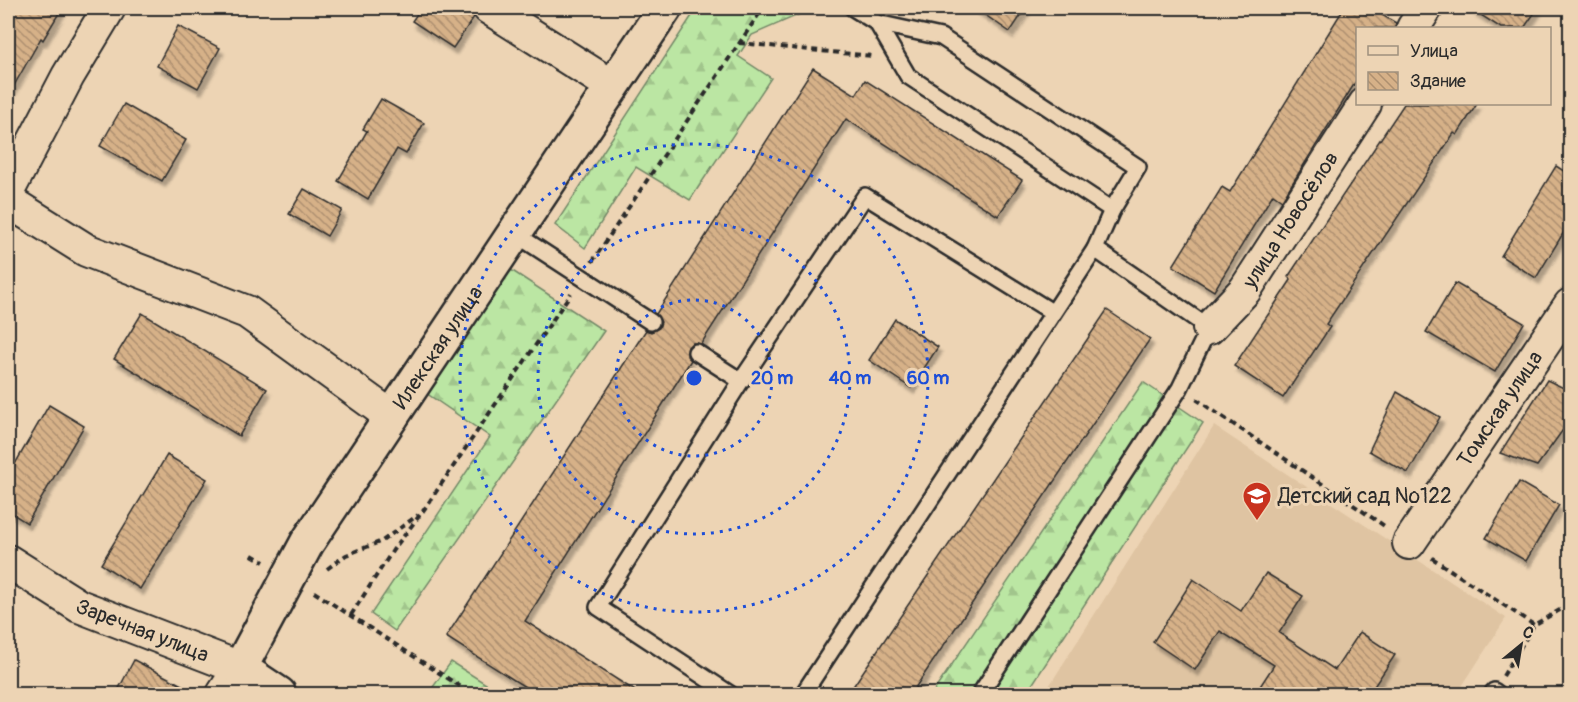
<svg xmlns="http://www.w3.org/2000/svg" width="1578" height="702" font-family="Pangolin,sans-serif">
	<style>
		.built { fill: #dfc4a2 }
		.forest { fill: url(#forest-firs); stroke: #738867; stroke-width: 1.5 }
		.building { fill: url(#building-back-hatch); stroke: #2b2b2b; stroke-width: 1.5; filter: url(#shadow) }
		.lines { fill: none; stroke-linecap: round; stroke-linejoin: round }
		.lane-casing { stroke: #2b2b2b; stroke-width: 20 }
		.street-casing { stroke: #2b2b2b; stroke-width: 36 }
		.secondary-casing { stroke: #2b2b2b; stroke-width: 38 }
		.path { stroke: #2b2b2b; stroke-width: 4; stroke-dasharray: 6 4.5; stroke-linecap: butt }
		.lane { stroke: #edd4b4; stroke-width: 15 }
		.street { stroke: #edd4b4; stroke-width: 32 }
		.secondary { stroke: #edd4b4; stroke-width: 33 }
		.ring { fill: none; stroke: #1d4ed8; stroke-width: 3; stroke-dasharray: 3 6 }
		.labels { text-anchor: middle; stroke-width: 6; stroke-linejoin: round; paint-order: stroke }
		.street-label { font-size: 21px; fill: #2b2b2b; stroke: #edd4b4 }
		.poi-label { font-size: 21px; fill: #2b2b2b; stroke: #edd4b4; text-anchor: start }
		.centre { fill: #1d4ed8; stroke: #edd4b4; stroke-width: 3 }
		.ring-label { font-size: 18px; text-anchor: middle; font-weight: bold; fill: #1d4ed8; stroke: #edd4b4; stroke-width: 6; stroke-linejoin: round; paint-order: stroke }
	</style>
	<defs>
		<pattern id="forest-firs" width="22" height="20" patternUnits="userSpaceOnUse" patternTransform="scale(1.5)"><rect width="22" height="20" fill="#bbe6a3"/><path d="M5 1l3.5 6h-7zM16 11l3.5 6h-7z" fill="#a1c58c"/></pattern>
		<pattern id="building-back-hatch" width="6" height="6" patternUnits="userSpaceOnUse" patternTransform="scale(1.5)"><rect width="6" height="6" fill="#d6b188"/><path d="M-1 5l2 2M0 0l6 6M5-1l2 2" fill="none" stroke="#ae906f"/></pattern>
		<filter id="shadow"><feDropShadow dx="3.5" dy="6" stdDeviation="1.5" flood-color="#0004"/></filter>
	</defs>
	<rect width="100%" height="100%" fill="#edd4b4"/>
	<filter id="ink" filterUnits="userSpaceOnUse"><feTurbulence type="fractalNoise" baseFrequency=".0167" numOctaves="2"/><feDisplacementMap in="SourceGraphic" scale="12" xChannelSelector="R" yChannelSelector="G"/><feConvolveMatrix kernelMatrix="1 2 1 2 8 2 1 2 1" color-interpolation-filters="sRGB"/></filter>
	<g filter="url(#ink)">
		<path class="built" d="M 1214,426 L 1506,618 L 1457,694 L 1044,694 Z"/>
		<g class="forest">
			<path d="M 697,8 L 814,8 L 752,35 L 738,56 L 771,78 L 690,200 L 636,167 L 585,248 L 555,225 Z"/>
			<path d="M 508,268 L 604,331 L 395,631 L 371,614 L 490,437 L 426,393 Z"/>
			<path d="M 1143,382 L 1203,423 L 1026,694 L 932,694 Z"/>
			<path d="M 451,662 L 502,694 L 428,694 Z"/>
		</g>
		<g class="building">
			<path d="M 8,8 L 62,8 L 43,40 L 41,38 L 8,96 Z"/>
			<path d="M 421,8 L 463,8 L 472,14 L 474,17 L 453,48 L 412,21 Z"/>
			<path d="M 975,8 L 1026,8 L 1010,32 Z"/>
			<path d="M 1344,8 L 1370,8 L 1396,23 L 1395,28 L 1358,28 L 1358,78 L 1282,200 L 1273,194 L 1214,291 L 1173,266 L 1222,187 L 1230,192 Z"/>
			<path d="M 1470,8 L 1538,8 L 1524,28 L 1501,28 Z"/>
			<path d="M 178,26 L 220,48 L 198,88 L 157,66 Z"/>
			<path d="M 813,68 L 856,95 L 865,80 L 1022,180 L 998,216 L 846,119 L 701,344 L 692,343 L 688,347 L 687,356 L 691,360 L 525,621 L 640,694 L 536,694 L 446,637 L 646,330 L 651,332 L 659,328 L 661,322 L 656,314 Z"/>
			<path d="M 381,99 L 424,123 L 406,154 L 397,149 L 368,199 L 338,181 L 367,131 L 363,129 Z"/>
			<path d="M 124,104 L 186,140 L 162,181 L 100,146 Z"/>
			<path d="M 1404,104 L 1477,104 L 1457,135 L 1454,133 L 1326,324 L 1330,327 L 1283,398 L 1234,366 L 1291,280 L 1288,277 Z"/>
			<path d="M 1556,166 L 1570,175 L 1570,222 L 1536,278 L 1501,256 Z"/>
			<path d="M 304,189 L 342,210 L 327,236 L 289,214 Z"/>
			<path d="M 1455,283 L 1524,323 L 1495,372 L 1426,332 Z"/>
			<path d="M 1107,310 L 1150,339 L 911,694 L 848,694 Z"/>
			<path d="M 142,313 L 267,389 L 239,436 L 114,359 Z"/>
			<path d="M 895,319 L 938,347 L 911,388 L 869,360 Z"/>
			<path d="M 1547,380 L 1570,391 L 1570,420 L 1537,466 L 1500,453 Z"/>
			<path d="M 1397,392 L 1440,417 L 1408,473 L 1369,451 Z"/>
			<path d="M 49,405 L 84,426 L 27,523 L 8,511 L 8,476 Z"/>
			<path d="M 167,455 L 207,479 L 140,589 L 101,564 Z"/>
			<path d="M 1519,482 L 1559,505 L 1526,561 L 1486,538 Z"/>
			<path d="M 1266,573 L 1303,596 L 1279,633 L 1335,670 L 1360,632 L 1395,655 L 1369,694 L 1255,694 L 1274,665 L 1220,631 L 1195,670 L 1153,642 L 1193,579 L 1241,611 Z"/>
			<path d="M 134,660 L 199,694 L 116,694 Z"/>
		</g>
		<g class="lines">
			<g class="lane-casing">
				<g id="lane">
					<path d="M 853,8 L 877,23 L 941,37 L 1138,167 L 1112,210 L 1095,249 L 1209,328 L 1180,388 L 980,694"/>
					<path d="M 877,23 L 908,76 L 1112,210"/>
					<path d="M 514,233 L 651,322"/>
					<path d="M 696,352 L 741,381 L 865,196 L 1052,312"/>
					<path d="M 730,694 L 598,607 L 741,381"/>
					<path d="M 803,694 L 1095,249"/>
					<path d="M 1492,694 L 1494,691 L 1498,694"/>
				</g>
			</g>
			<g class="street-casing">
				<g id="street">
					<path d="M 489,8 L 612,86"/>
					<path d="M 1413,28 L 1426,8"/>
					<path d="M 8,191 L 68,76 L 109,8"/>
					<path d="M 8,201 L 86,250 L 247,312 L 392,417"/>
					<path id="s1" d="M 1209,328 L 1245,290 L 1365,104"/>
					<path id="s2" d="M 1409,543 L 1570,305"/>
					<path id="s3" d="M 8,561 L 79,606 L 240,668 L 223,694"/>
				</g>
			</g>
			<g class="secondary-casing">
				<g id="secondary">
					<path id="s4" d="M 279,694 L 240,668 L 307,543 L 665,8"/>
				</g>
			</g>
			<g class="path">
				<path d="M 739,43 L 872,56"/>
				<path d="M 592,262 L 763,8"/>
				<path d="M 1196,399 L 1386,527"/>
				<path d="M 252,555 L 264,562"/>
				<path d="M 1432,558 L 1534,625"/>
				<path d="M 327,569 L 346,555 L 382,541 L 418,515"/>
				<path d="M 314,592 L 472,694"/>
				<path d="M 351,615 L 393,550 L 423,511 L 571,293"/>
				<path d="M 1503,676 L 1534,625 L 1570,604"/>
			</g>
			<use href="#lane" class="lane"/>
			<use href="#street" class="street"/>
			<use href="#secondary" class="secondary"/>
		</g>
	</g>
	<g class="ring">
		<circle cx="694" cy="378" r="78"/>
		<circle cx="694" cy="378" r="156"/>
		<circle cx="694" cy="378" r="234"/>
	</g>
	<defs>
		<g id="school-pin" transform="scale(1.5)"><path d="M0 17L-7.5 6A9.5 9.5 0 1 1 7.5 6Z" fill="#c8321e" stroke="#edd4b4"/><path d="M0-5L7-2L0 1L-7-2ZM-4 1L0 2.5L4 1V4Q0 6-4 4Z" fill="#fff"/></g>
	</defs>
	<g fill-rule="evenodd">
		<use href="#school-pin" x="1257" y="496"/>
	</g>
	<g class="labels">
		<g class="street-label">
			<text dy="7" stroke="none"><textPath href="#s1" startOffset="136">улица Новосёлов</textPath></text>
			<text dy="7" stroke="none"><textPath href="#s4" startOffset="424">Илекская улица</textPath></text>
			<text dy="7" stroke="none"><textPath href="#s2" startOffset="162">Томская улица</textPath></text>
			<text dy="7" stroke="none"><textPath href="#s3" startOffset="152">Заречная улица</textPath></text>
		</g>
		<g class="poi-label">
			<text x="1278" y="503">Детский сад №122</text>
		</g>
	</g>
	<circle cx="694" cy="378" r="9" class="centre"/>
	<g class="ring-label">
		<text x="772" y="384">20 m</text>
		<text x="850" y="384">40 m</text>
		<text x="928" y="384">60 m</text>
	</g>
	<rect width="1578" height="702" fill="none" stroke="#edd4b4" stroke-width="30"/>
	<rect x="15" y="15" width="1548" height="672" fill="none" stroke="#2b2b2b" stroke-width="2" filter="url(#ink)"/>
	<rect x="1356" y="27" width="195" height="78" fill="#edd4b4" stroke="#9f907d" stroke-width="1.5"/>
	<rect x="1368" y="46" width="30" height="9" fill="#edd4b4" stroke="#9f907d" stroke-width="1.5"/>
	<text x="1410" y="57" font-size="18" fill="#2b2b2b">Улица</text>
	<rect x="1368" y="72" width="30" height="18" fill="url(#building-back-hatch)" stroke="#9f907d" stroke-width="1.5"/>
	<text x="1410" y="87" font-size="18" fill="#2b2b2b">Здание</text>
	<g transform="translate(1521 645) rotate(30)" stroke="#edd4b4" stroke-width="4.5" paint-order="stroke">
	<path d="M0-4.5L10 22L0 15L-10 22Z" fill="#2b2b2b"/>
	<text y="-9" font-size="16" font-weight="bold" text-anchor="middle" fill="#2b2b2b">С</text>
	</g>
</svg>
